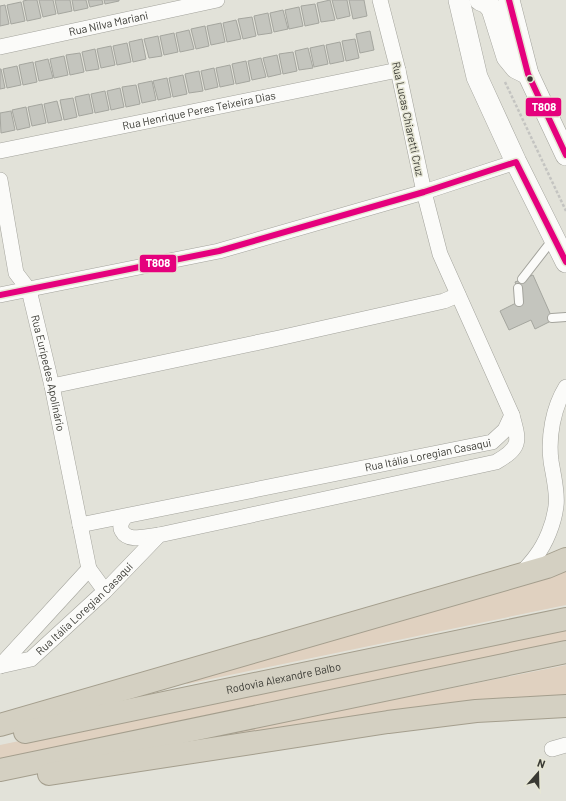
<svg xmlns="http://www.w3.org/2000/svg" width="566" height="801" font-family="Barlow,sans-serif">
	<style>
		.green { fill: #e0d1c0 }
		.building { fill: #c4c5be; stroke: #a5a69f }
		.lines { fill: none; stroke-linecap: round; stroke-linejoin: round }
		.lane-casing { stroke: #a3a39c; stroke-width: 10 }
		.street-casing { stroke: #a3a39c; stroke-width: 16 }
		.secondary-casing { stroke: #a3a39c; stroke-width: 22 }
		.highway-casing { stroke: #a49e8d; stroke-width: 24 }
		.path { stroke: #c4c4c1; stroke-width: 2.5; stroke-dasharray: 3 2; stroke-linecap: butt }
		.lane { stroke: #fbfbf9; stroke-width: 8 }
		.street { stroke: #fbfbf9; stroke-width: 15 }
		.secondary { stroke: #fbfbf9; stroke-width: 21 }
		.highway { stroke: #d4d0c2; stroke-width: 22 }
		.bus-1-casing { stroke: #e6e6d5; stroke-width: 9 }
		.bus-1 { stroke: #e5007d; stroke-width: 6 }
		.bus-dot { fill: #3a3a34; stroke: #e6e6d5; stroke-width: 1.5 }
		.labels { text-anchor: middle; stroke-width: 3; stroke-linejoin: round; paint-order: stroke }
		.street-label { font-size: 11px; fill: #3a3a34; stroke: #e6e6d5 }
		.line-badge { stroke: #e6e6d5; stroke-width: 1.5 }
		.badge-label { font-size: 11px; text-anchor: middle; font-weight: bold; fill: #fff }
	</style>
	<rect width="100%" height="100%" fill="#e2e2d9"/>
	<g class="green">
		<path d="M 566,568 L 566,605 L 187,684 L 183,680 Z"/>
		<path d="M 566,627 L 566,641 L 0,759 L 0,745 Z"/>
		<path d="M 566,665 L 566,701 L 211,741 L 209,737 Z"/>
	</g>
	<g class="building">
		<path d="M 28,0 L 37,0 L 41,18 L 27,21 L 23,1 Z"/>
		<path d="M 39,0 L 53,0 L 56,14 L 43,17 Z"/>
		<path d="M 55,0 L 70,0 L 72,11 L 58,14 Z"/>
		<path d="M 72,0 L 86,0 L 88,8 L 74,11 Z"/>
		<path d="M 88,0 L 102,0 L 103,4 L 90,7 Z"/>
		<path d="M 104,0 L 119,0 L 119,1 L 105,4 Z"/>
		<path d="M 330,0 L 335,20 L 321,22 L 317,3 Z"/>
		<path d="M 332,0 L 347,0 L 350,16 L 337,19 Z"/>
		<path d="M 349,0 L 364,0 L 367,16 L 353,19 Z"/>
		<path d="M 21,2 L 25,21 L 11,24 L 7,5 Z"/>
		<path d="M 315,4 L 319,23 L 305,26 L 301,6 Z"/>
		<path d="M 5,5 L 9,24 L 0,26 L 0,6 Z"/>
		<path d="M 299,7 L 303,26 L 289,29 L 285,10 Z"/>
		<path d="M 283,10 L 288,29 L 274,32 L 270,13 Z"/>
		<path d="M 268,13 L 272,33 L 258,35 L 254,16 Z"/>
		<path d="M 252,17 L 256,36 L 243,39 L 238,19 Z"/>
		<path d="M 236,20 L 241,39 L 227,42 L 223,23 Z"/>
		<path d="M 221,23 L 225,42 L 211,45 L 207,26 Z"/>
		<path d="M 205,26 L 209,46 L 196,49 L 191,29 Z"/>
		<path d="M 189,30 L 194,49 L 180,52 L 176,33 Z"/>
		<path d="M 370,31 L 374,50 L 360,53 L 356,34 Z"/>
		<path d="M 174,33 L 178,52 L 164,55 L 160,36 Z"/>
		<path d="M 158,36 L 162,56 L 149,58 L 144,39 Z"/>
		<path d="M 142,39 L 146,59 L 133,62 L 129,42 Z"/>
		<path d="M 355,39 L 359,58 L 346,61 L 342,41 Z"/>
		<path d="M 340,42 L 344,61 L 330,64 L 326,45 Z"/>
		<path d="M 127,43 L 131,62 L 117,65 L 113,46 Z"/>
		<path d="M 324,45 L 328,64 L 314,67 L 310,48 Z"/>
		<path d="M 111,46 L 115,65 L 101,68 L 97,49 Z"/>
		<path d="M 308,48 L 313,68 L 299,70 L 295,51 Z"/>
		<path d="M 95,49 L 99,69 L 86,71 L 82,52 Z"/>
		<path d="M 293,52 L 297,71 L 283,74 L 279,54 Z"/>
		<path d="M 80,53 L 84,72 L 70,75 L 66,55 Z"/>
		<path d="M 277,55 L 281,74 L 268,77 L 263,58 Z"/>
		<path d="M 64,56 L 68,75 L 54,78 L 50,59 Z"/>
		<path d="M 261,58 L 266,77 L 252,80 L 248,61 Z"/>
		<path d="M 48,59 L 53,78 L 39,81 L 35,62 Z"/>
		<path d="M 246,61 L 250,81 L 236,84 L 232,64 Z"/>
		<path d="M 33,62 L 37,82 L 23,85 L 19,65 Z"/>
		<path d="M 230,65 L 234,84 L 220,87 L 216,68 Z"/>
		<path d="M 17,66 L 21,85 L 7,88 L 3,69 Z"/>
		<path d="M 214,68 L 218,87 L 205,90 L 201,71 Z"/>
		<path d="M 0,69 L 1,69 L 5,88 L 0,89 Z"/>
		<path d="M 199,71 L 203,91 L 189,93 L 185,74 Z"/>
		<path d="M 183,75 L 187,94 L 173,97 L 169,78 Z"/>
		<path d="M 167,78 L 171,97 L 158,100 L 153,81 Z"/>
		<path d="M 152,81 L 156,100 L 142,103 L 138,84 Z"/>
		<path d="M 136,85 L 140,104 L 126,107 L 122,87 Z"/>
		<path d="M 120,88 L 124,107 L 111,110 L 107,91 Z"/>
		<path d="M 105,91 L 109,110 L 95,113 L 91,94 Z"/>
		<path d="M 89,94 L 93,113 L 79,116 L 75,97 Z"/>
		<path d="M 73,98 L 77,117 L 64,120 L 60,100 Z"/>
		<path d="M 57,101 L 62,120 L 48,123 L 44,104 Z"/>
		<path d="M 42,104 L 46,123 L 32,126 L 28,107 Z"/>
		<path d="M 26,107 L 30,127 L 17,130 L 12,110 Z"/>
		<path d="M 11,111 L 15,130 L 1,133 L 0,113 Z"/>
		<path d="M 533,275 L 553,320 L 535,329 L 531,320 L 509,330 L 500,311 L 522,300 L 515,282 Z"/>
	</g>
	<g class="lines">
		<g class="lane-casing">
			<g id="lane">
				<path d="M 522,279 L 553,239"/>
				<path d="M 518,288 L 519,302"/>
				<path d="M 552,318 L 566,317"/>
			</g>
		</g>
		<g class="street-casing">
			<g id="street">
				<path id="s1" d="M 0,47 L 217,0"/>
				<path id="s2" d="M 0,151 L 398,70"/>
				<path id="s3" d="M 0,180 L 16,273 L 29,290 L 52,386 L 89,569 L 105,591"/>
				<path d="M 0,295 L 219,251 L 424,192 L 516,162"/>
				<path d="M 52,386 L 279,338 L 444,301 L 458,295"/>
				<path d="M 125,517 C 122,521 119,526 122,531 C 128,543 148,536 159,535"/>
				<path id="s4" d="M 80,525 L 492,442 L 505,430 L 512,415"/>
				<path d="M 520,575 C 525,569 531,563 536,556 C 546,543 554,523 556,506 C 558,493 553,474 551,461 C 548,437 553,408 566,387"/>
				<path id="s5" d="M 0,666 L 31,659 L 105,591 L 159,535 L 496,462 C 522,447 519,441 512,415 L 440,254 L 424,192 L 398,70 L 380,0"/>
				<path d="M 0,666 L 89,569"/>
				<path d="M 552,749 L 566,745"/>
			</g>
		</g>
		<g class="secondary-casing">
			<g id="secondary">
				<path d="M 459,0 L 477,77 L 516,162 L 566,262"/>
				<path d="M 480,0 L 487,3 L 492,9 L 507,57 L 516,68 L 528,74"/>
				<path d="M 509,0 L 528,74 L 566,155"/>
			</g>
		</g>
		<g class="highway-casing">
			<g id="highway">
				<path d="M 0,725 L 547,567 L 566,559"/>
				<path id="s6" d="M 25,732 L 566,619"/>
				<path d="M 0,770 L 566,652"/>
				<path d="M 49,774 L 388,722 L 476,711 L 566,706"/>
			</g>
		</g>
		<path class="path" d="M 505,82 L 566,211"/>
		<use href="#lane" class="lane"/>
		<use href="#street" class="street"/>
		<use href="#secondary" class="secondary"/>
		<use href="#highway" class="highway"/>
		<g class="bus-1-casing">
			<g id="bus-1">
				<path d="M 509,0 L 528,74 L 566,155"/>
				<path d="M 0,295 L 219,251 L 424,192 L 516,162 L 566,262"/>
			</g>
		</g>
		<use href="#bus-1" class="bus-1"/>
	</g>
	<circle class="bus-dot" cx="530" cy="79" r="3.5"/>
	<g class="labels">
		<g class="street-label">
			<text dy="4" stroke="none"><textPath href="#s1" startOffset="111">Rua Nilva Mariani</textPath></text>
			<text dy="4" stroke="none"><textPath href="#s2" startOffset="203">Rua Henrique Peres Teixeira Dias</textPath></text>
			<text transform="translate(408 119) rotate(78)" y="4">Rua Lucas Chiaretti Cruz</text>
			<text dy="4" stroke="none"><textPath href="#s3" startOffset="201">Rua Eurípedes Apolinário</textPath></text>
			<text dy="4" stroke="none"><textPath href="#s4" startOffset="355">Rua Itália Loregian Casaqui</textPath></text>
			<text dy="4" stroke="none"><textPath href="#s5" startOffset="105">Rua Itália Loregian Casaqui</textPath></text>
			<text dy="4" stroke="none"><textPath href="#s6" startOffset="264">Rodovia Alexandre Balbo</textPath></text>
		</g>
	</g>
	<g class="line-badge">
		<rect x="525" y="97" width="37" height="20" rx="4" fill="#e5007d"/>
		<rect x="139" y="254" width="38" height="19" rx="4" fill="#e5007d"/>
	</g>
	<g class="badge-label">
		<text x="544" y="111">T808</text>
		<text x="158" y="267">T808</text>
	</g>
	<g transform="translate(538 773) rotate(20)" stroke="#e6e6d5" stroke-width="3" paint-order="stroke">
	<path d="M0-3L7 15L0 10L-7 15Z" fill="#3a3a34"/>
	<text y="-6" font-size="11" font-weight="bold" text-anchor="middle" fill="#3a3a34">N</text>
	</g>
</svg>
